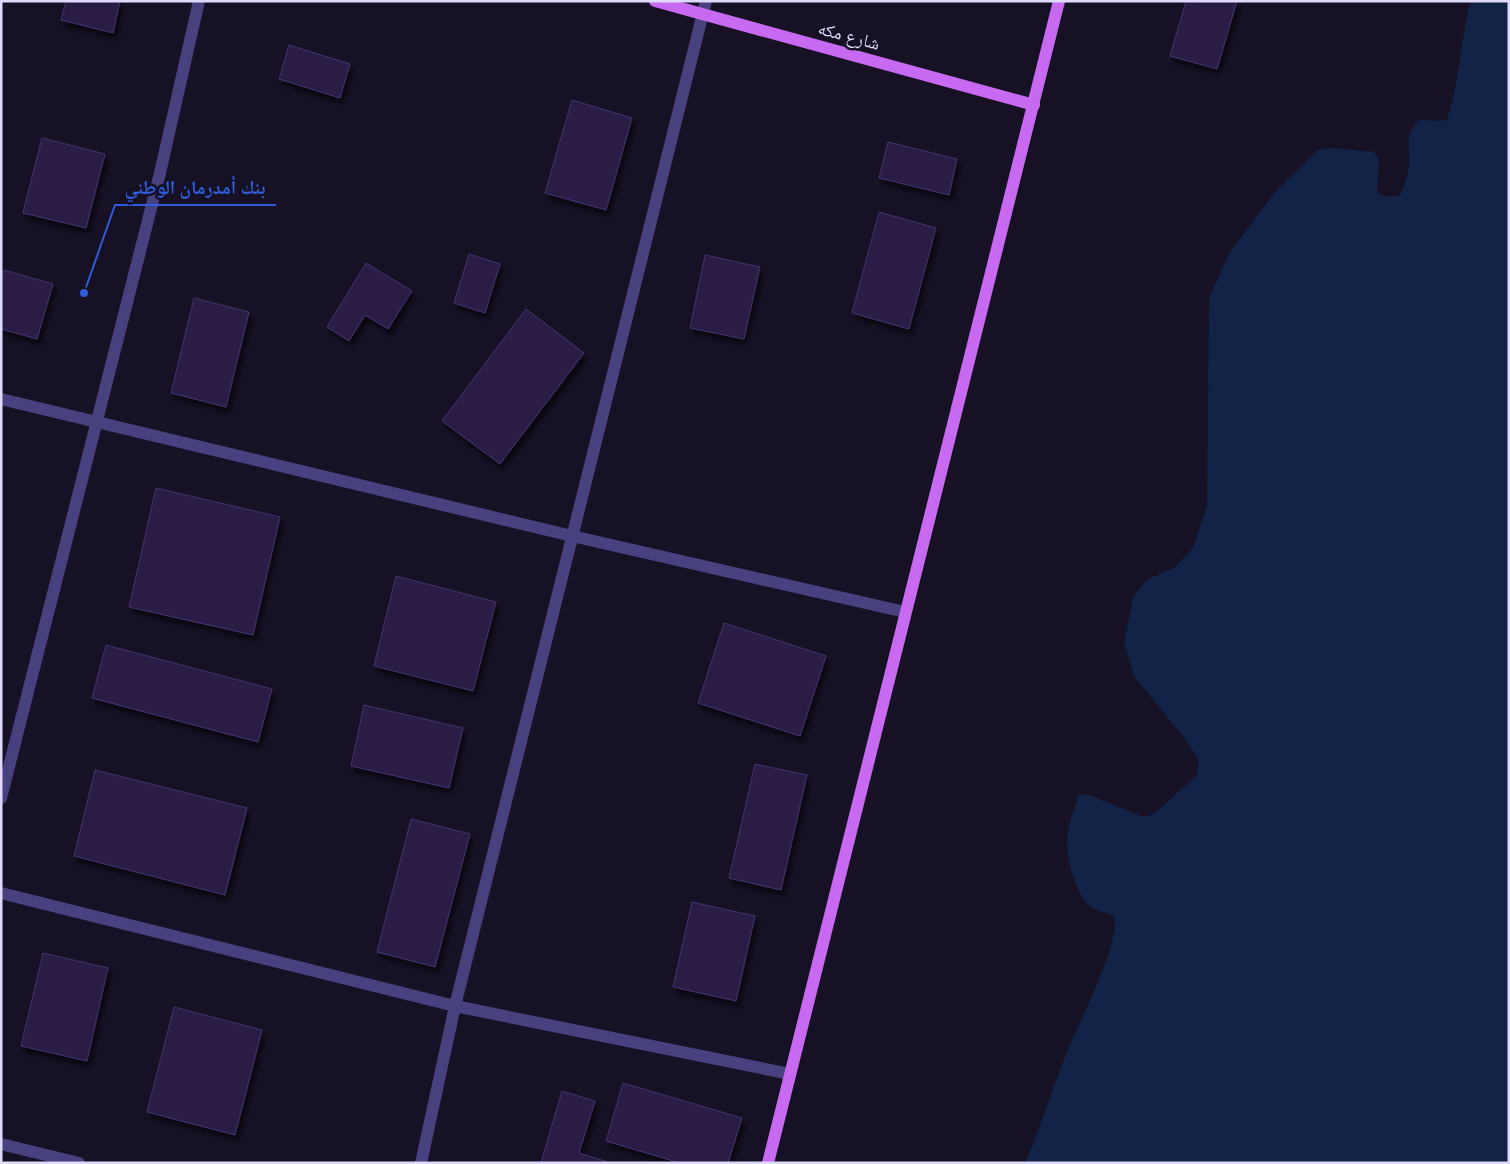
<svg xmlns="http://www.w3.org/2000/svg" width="1510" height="1164" font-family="'Public Sans','Noto Naskh Arabic',sans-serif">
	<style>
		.water { fill: #132347 }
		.building { fill: #291f44; stroke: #43336e; filter: url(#shadow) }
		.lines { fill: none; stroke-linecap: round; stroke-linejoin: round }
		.minor { stroke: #48417f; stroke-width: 12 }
		.major { stroke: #c86af1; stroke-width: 12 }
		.labels { text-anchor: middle; stroke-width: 5; stroke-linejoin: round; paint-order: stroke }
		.street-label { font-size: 18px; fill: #dfd9fb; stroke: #161125 }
		.leader { fill: none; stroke: #305cdc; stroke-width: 2 }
		.callout-dot { fill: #305cdc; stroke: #161125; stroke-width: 2 }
		.callout-label { font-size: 19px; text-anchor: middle; font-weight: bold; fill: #305cdc; stroke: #161125; stroke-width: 5; stroke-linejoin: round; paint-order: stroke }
	</style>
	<defs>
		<filter id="shadow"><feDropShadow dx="3" dy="5.5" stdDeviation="2.5" flood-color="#0009"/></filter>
	</defs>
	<rect width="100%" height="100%" fill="#161125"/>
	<path class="water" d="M 1471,1 L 1509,1 L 1509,1163 L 1025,1163 C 1042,1125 1053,1084 1070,1045 C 1081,1018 1121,941 1114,916 C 1107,912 1096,911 1090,906 C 1076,895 1068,862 1067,845 C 1066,829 1074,811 1078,796 L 1081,794 L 1092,796 L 1141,816 L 1149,816 L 1161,808 L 1197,775 L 1199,760 L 1186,740 L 1134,676 L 1124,642 L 1134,596 L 1147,580 L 1175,567 L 1193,548 L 1207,505 L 1209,297 L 1230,252 L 1275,192 L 1318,150 L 1334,148 L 1374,152 L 1379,160 L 1377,192 C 1383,198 1392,197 1400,195 C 1404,187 1407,177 1409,168 C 1412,148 1401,137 1420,119 L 1431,121 L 1447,120 C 1460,82 1460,40 1471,1 Z"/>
	<g class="building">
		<path d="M 66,1 L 120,1 L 113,33 L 61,20 Z"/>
		<path d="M 1186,1 L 1237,1 L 1217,69 L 1170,56 Z"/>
		<path d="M 289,45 L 350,64 L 340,98 L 279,79 Z"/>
		<path d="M 572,100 L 632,118 L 606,210 L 545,193 Z"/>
		<path d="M 42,138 L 105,154 L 86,228 L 23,213 Z"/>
		<path d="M 888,142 L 957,159 L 949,195 L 879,178 Z"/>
		<path d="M 879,212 L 936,228 L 909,329 L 852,313 Z"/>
		<path d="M 469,254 L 500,264 L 485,313 L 454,303 Z"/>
		<path d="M 705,255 L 760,267 L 744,339 L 690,328 Z"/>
		<path d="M 366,263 L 412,291 L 388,329 L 365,315 L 349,341 L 327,327 Z"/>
		<path d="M 4,270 L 53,284 L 37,339 L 1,329 L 1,281 Z"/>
		<path d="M 194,298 L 249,312 L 226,407 L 171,393 Z"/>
		<path d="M 526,309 L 584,353 L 500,464 L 442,421 Z"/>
		<path d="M 156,488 L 280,517 L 253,635 L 129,607 Z"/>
		<path d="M 396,576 L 496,602 L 473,691 L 374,666 Z"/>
		<path d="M 724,623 L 826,656 L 800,736 L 698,703 Z"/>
		<path d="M 106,645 L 272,689 L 258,742 L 92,698 Z"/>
		<path d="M 364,705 L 463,728 L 449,788 L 351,766 Z"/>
		<path d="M 755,764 L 807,775 L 781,890 L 729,878 Z"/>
		<path d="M 95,770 L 247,808 L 225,895 L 74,856 Z"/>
		<path d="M 411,819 L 470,834 L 435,967 L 377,952 Z"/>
		<path d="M 692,902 L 755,916 L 736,1001 L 673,987 Z"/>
		<path d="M 43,953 L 108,968 L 87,1061 L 21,1046 Z"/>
		<path d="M 174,1007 L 262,1030 L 235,1135 L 147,1112 Z"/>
		<path d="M 623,1083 L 742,1118 L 728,1163 L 680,1163 L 606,1141 Z"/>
		<path d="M 562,1091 L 595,1101 L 579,1153 L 611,1163 L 541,1163 Z"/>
	</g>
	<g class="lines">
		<g class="minor">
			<path d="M 1,399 L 572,536 L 905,612"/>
			<path d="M 1,798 L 160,173 L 199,1"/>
			<path d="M 1,893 L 455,1006 L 790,1074"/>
			<path d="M 1,1144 L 79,1163"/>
			<path d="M 421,1163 L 455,1006 L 706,1"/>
		</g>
		<g class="major">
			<path d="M 655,1 L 1034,105"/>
			<path d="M 768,1163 L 1059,1"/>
		</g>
	</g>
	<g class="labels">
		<g class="street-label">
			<text transform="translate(849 36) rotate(15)" y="6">شارع مكه</text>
		</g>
	</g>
	<path class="leader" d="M84 293L115 205H276"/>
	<circle class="callout-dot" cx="84" cy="293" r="5"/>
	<g class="callout-label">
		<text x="195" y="194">بنك أمدرمان الوطني</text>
	</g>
	<rect width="1510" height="1164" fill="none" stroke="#dfd9fb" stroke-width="5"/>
</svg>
